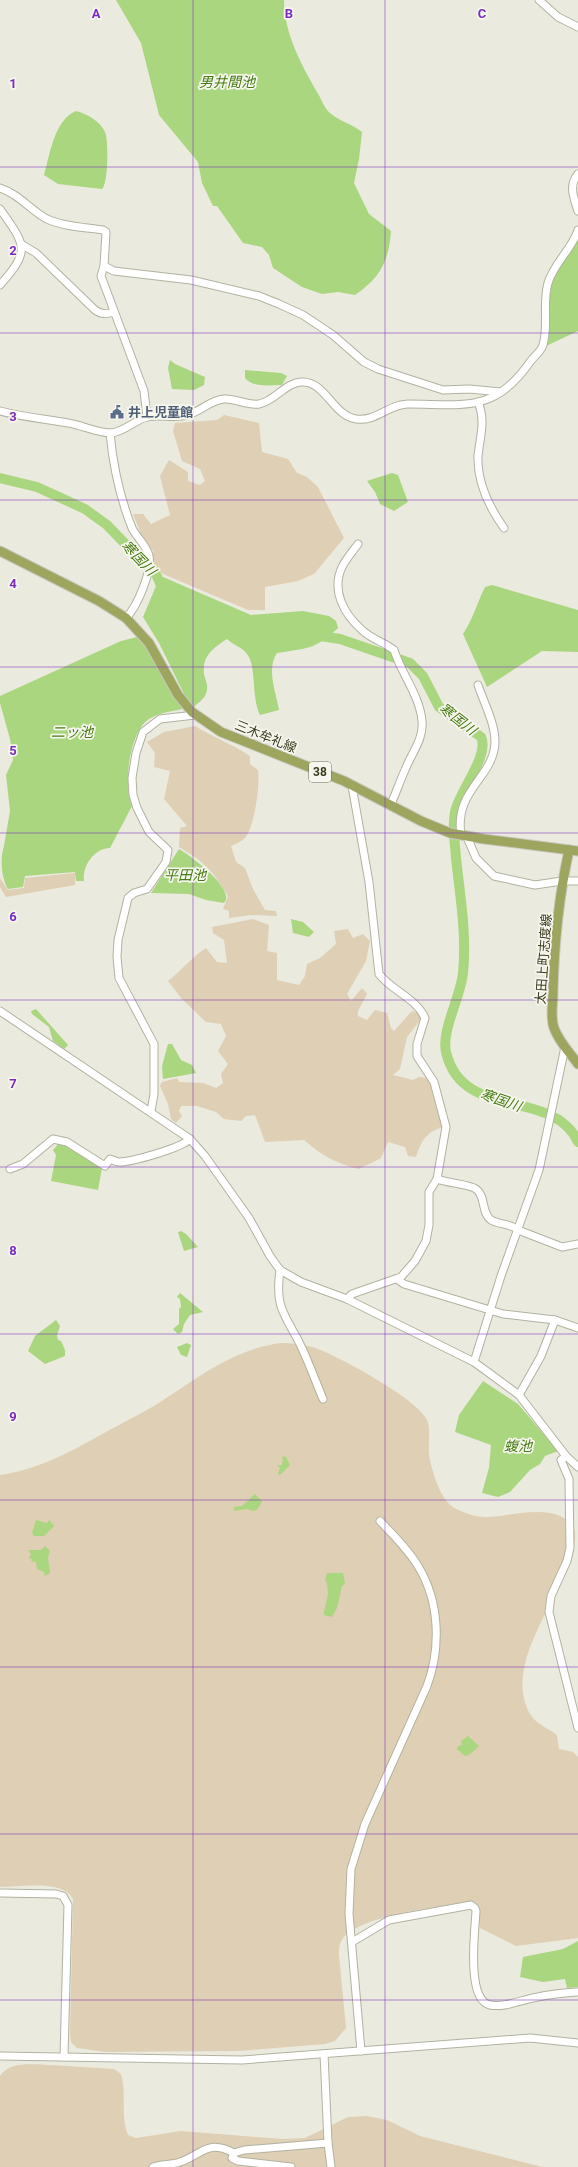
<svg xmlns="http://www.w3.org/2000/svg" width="578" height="2167" font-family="Roboto,'Noto Sans JP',sans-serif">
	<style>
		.green { fill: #dfcfb4 }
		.water { fill: #aad67f }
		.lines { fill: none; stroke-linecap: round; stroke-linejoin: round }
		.river { stroke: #aad67f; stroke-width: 10 }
		.minor-casing { stroke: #b2b2a1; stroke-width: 9 }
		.major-casing { stroke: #c8c8c0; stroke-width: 11 }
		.minor { stroke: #fff; stroke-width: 7 }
		.major { stroke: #9ea55e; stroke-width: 9 }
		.grid { fill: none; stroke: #7b2cbf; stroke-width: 1; stroke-opacity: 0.55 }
		.labels { text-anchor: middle; stroke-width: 3.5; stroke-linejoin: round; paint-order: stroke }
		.shield { fill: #f7f6ee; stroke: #72745c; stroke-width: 1 }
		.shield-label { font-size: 12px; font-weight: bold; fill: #393c1e }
		.service-label { font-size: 13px; font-weight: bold; fill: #4e5e75; stroke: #f7f6ee; text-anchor: start }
		.street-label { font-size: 13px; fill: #393c1e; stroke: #f7f6ee }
		.water-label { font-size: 14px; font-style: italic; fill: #467c13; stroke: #f7f6ee }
		.grid-label { font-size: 13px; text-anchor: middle; font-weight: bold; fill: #7b2cbf; stroke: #f7f6ee; stroke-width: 3.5; stroke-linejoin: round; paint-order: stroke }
	</style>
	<rect width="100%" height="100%" fill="#ebeade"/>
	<g class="green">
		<path d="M 224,415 L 259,423 L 262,452 L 288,459 L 297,473 L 307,477 L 318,487 L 344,538 L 314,574 L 298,581 L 265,587 L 265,610 L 248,610 L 163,574 L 152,563 L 153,551 L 143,539 L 133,514 L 143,514 L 151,524 L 170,515 L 160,476 L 169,460 L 188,472 L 188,481 L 200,485 L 205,481 L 200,469 L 182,461 L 173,431 L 175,423 L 217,420 Z"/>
		<path d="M 195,726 C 213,737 232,744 250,756 L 250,764 L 258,770 C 260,785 255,825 245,838 C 242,841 236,844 231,846 L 236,862 L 245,868 L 253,889 L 265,910 L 276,911 L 277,916 L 251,915 L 229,918 L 229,911 L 223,909 L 228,896 C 212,870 206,863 179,847 L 180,828 L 187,826 L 164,799 L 170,771 L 154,767 L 155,753 L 147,742 L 164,732 Z"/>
		<path d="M 75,873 L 75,885 L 6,897 L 0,887 L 0,878 L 8,890 L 24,888 L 25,878 Z"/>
		<path d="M 253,919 L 269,925 L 267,951 L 277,953 L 277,980 L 299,985 L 305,976 L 307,964 L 320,958 L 336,944 L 334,931 L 348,929 L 353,938 L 363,934 L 370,941 L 366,961 L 347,994 L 351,1001 L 362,988 L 367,994 L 358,1011 L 358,1016 L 367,1020 L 375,1010 L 387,1013 L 391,1028 L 394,1031 L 412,1011 L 419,1013 L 421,1019 L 407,1037 L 400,1069 L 393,1075 L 413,1080 L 419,1077 L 428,1078 L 433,1086 L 443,1127 C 425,1133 422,1140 416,1157 L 408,1156 L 405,1147 L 388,1142 L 381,1158 L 359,1169 C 337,1164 321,1155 304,1140 L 265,1142 L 255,1115 L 246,1116 L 241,1121 L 224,1119 L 216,1112 L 197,1106 L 181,1106 L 179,1111 L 182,1116 L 176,1123 L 171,1119 L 168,1104 L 160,1086 L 162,1082 L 177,1078 L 179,1082 L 203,1083 L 216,1088 L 223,1083 L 221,1074 L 228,1064 L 218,1051 L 226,1036 L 221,1024 L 206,1022 L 182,999 L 168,981 C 182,970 192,957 206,948 L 217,962 L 227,963 L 224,940 L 213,933 L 212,927 Z"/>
		<path d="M 281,1343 C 292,1343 304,1344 315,1348 C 337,1355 419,1400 427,1420 C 431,1429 428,1444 429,1454 C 431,1469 440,1499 453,1507 C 463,1513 475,1517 486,1517 C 511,1517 563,1499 575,1532 C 578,1583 498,1658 530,1714 C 537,1725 548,1728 557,1735 L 559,1749 L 573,1752 L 578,1757 L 578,1938 L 516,1946 L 480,1928 L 478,1907 L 474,1903 C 446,1904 360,1916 343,1938 C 339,1944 339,1950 339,1956 L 346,2028 L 335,2041 L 325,2044 L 239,2051 L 106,2052 L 77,2048 L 71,2042 L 70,2033 L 73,1899 C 63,1879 20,1887 0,1887 L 0,1475 C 40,1469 72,1451 106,1432 C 122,1423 139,1415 154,1406 C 195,1380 232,1349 281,1343 Z"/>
		<path d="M 51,2065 L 114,2069 L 121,2074 C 127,2094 120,2116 128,2135 L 136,2138 L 181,2131 L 283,2139 L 305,2138 L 348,2117 L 367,2116 L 387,2120 L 420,2136 L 543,2167 L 0,2167 L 0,2076 C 10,2060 35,2065 51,2065 Z"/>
	</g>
	<g class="water">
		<path d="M 116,0 L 284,0 C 284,33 301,64 317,92 C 321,98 324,108 330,113 C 339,121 352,124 362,132 L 359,159 L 354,183 L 369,214 L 391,231 C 389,261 380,278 355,295 L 338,292 L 322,294 L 302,287 L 273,268 L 269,255 L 262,247 L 243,243 L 217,206 L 213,206 L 202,183 L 198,162 L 159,115 L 141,43 Z"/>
		<path d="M 76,111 C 87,114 100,121 105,132 C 109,140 108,185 102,189 L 58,184 L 44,175 C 50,155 54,120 76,111 Z"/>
		<path d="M 578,239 L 578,331 L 544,347 L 550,281 Z"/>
		<path d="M 170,360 L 175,364 L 205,377 L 204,385 L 194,390 L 172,389 L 168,368 Z"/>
		<path d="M 245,370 L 281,373 L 287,376 L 282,385 C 270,385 253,388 245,378 Z"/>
		<path d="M 392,473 L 398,475 L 408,502 L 394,511 L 380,504 L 375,492 L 367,481 Z"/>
		<path d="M 163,577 L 251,615 L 303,611 L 329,616 L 336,621 L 338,628 C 315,650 307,648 277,653 C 266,669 276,692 279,710 L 260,715 C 251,697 257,667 247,654 C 242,647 233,645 227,639 C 213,648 202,656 204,674 C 205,679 208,684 207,689 C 207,697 199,702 194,707 L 186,698 L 159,643 L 143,617 L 156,586 Z"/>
		<path d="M 492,585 L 578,610 L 578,652 L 542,651 L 487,687 L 463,634 C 473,619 477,603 485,587 Z"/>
		<path d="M 141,636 L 187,708 C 175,711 160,712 149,719 C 129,732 123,786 132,806 L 110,848 C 95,848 82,865 84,881 L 76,881 L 75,872 L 25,876 L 23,887 L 8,889 C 1,877 0,858 4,846 L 10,811 L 6,775 L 13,760 L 10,739 L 0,703 L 0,696 L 121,641 Z"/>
		<path d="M 179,849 C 192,857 229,884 226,900 L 224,903 L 206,900 L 189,894 L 151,893 Z"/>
		<path d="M 291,919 L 303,922 L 314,932 L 309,937 L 293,933 Z"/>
		<path d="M 36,1009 L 68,1045 L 64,1049 L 53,1041 L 49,1027 L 32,1014 L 31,1011 Z"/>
		<path d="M 168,1044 L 172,1044 L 181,1060 L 192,1065 L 196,1073 L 163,1079 L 162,1066 Z"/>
		<path d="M 60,1142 L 102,1168 L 98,1190 L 51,1181 L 56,1155 L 53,1150 Z"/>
		<path d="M 181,1231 L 186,1234 L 198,1247 L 184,1251 L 178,1232 Z"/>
		<path d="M 180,1293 L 203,1312 L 190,1315 L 184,1324 L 182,1332 L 178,1334 L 173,1329 L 179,1324 L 179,1309 L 181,1307 L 180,1299 L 177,1297 Z"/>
		<path d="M 56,1320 L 60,1326 L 57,1335 L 58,1340 L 61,1341 L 65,1350 L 65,1356 L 45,1364 L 28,1351 L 35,1336 Z"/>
		<path d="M 187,1343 L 191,1345 L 187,1357 L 181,1355 L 177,1347 Z"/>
		<path d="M 483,1381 L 518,1404 L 558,1451 L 545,1456 L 540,1464 L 530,1470 L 510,1492 L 498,1497 L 482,1493 L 489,1468 L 491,1445 L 455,1432 L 459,1415 Z"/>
		<path d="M 284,1456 L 286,1457 L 290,1465 L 280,1475 L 278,1474 L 280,1468 L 277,1465 L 282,1465 L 283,1459 L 281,1458 Z"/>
		<path d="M 255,1494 L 262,1501 L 258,1509 L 254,1511 L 246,1509 L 234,1511 L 234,1507 L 242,1506 Z"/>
		<path d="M 36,1520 L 47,1523 L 49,1520 L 54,1526 L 44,1536 L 34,1536 L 32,1533 Z"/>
		<path d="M 45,1546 L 50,1551 C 46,1559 50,1565 50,1573 L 45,1576 L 44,1572 L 37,1569 L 36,1562 L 31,1561 L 32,1559 L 29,1558 L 31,1554 L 28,1550 L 41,1550 Z"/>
		<path d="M 327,1573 L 343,1573 L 345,1584 L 342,1586 L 337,1608 L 332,1617 L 324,1615 L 324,1612 L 328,1594 L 327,1583 L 325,1581 Z"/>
		<path d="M 468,1736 L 479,1746 L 469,1755 L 465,1756 L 457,1749 L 458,1746 L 462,1745 L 461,1741 Z"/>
		<path d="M 578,1941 L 578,1987 L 567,1988 L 565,1979 L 543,1982 L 520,1977 L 523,1957 L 563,1949 Z"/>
	</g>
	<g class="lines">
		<g class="river">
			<path d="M 0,478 L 37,487 L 85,509 L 107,525 L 137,556 L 154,570 L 165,594"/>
			<path d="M 314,635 L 340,639 L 410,663 L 423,676 L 439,707 L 481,737 C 490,755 459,792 455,812 C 452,827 455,843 456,858 C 460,896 467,935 463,973 C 461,996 441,1031 446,1052 C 462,1122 553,1087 578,1142"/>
		</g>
		<g class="minor-casing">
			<g id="minor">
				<path d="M 539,0 L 558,17 L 578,27"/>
				<path d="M 578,174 C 568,186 574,198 578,211"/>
				<path d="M 0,188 C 19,194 30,210 47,219 C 64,227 85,227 103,230 L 106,232 L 104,266 L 101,276 L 144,391 L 147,417"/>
				<path d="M 0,209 C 26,246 31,250 0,285"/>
				<path d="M 21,244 L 36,253 L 95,310 C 102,315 106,314 114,312"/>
				<path d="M 104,266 L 114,271 L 191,280 L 259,296 L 279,304 L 303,315 L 333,335 L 364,362 L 378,369 L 443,390 L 469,389 L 501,392"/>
				<path d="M 478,402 C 486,421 480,436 478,456 C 477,482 489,507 504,528"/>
				<path d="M 0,411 C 23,417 45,419 68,423 C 82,425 97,433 111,433 C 124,432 135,420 147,417 C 160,414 174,419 187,415 C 200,412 210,400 224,399 C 236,398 247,406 259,404 C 275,401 285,383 301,382 C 325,380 333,416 356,419 C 376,422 389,404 408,404 C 463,404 494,414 530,362 C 534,356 541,352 543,345 C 549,325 542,304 548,283 C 554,263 572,249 578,230"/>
				<path d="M 110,433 C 113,465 120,498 132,528 C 137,538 147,546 149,556 C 152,572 137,607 126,618"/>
				<path d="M 358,544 C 353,551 346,559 342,567 C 331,591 344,614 362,630 C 371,639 384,642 394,650 C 401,673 420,696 422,721 C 424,739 411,754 405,770 C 400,781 396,793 391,804"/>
				<path d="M 461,835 C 454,789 494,778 495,742 C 495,723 484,703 478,685"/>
				<path d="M 467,837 L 476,858 L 494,876 L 535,885 L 562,881 L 578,881"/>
				<path d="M 0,1011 L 190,1139 L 205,1156 L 249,1218 L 270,1256 L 280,1270 L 301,1282 L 347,1299 L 474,1362 L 519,1395 L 566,1456 L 578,1467"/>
				<path d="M 151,1111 L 154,1094 L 154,1044 L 119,978 L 117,957 L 118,940 L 128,898 L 134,893 L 147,889 L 166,862 L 168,850 L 149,832 L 137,808 L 133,795 L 132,778 L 136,753 L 143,732 L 160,719 L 195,715"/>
				<path d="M 10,1169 L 23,1164 L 53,1139 L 67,1142 L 105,1166 L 110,1159 C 113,1160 116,1162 119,1162 C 132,1162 181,1148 190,1139"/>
				<path d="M 437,1179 C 447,1183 469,1184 476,1189 C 486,1196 481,1213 491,1220 C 499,1225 510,1223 518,1230 L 562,1247 L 578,1244"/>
				<path d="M 280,1270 C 275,1306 283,1312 299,1342 C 308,1360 315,1380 323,1399"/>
				<path d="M 397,1279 L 404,1284 L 503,1314 L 555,1320 L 578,1328"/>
				<path d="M 347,1299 L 352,1294 L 401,1277 L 415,1261 L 426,1241 L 429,1225 L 429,1192 L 437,1179 L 446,1127 L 434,1082 L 417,1056 L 417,1044 L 425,1018 C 416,998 392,991 379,974 L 369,882 L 352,786"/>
				<path d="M 474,1362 L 501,1276 L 539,1170 L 565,1047"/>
				<path d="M 519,1395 L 541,1356 L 555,1320"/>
				<path d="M 566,1456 L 561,1460 L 569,1479 L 570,1548 L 567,1561 L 551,1596 L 549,1612 L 578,1728"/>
				<path d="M 0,1893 L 56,1894 L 63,1896 L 68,1905 L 64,2057"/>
				<path d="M 352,1942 L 389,1920 L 471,1905 L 475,1908 L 476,1911 C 475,1931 466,2000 490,2005 C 505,2008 524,1999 538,1997 C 551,1994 565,1993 578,1992"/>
				<path d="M 361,2051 L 349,1914 L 351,1869 L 365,1824 L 427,1686 C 441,1648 440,1602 418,1566 C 408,1549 393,1535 380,1521"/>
				<path d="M 324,2054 L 328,2143 L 331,2167"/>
				<path d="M 0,2056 L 242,2060 L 530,2038 L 578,2043"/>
				<path d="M 234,2153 L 232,2158 L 238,2161 L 291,2167"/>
				<path d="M 153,2167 C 162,2164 172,2165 180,2162 C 203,2154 207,2139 234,2153 L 244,2150 L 328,2143"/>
			</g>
		</g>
		<g class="major-casing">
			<g id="major">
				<path d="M 0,551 L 99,601 L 126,618 L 149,643 L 178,695 L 192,712 L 221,732 L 344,781 L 421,821 L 450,833 L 484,839 L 578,851"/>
				<path d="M 569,850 C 559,896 554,945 553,992 C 553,1004 550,1017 554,1028 C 559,1042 570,1053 578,1064"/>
			</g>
		</g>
		<use href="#minor" class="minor"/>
		<use href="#major" class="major"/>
	</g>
	<path class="grid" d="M 193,0 L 193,2167M 385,0 L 385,2167M 0,167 L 578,167M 0,333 L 578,333M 0,500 L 578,500M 0,667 L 578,667M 0,833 L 578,833M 0,1000 L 578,1000M 0,1167 L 578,1167M 0,1334 L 578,1334M 0,1500 L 578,1500M 0,1667 L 578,1667M 0,1834 L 578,1834M 0,2000 L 578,2000"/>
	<defs>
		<g id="civic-bare" transform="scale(1.08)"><path d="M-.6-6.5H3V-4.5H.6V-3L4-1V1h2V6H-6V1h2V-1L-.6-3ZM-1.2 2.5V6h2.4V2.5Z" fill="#5c6f8a" stroke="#f7f6ee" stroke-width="2.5" paint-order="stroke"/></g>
	</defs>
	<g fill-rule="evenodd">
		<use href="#civic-bare" x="117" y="412"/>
	</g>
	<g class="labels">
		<rect class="shield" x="309" y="762" width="22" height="20" rx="3"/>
		<g class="shield-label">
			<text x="320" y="776">38</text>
		</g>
		<g class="service-label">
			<text x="128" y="417">井上児童館</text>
		</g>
		<g class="street-label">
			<text transform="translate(266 736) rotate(22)" y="5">三木牟礼線</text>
			<text transform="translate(543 959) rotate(-86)" y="5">太田上町志度線</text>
		</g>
		<g class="water-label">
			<text x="227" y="87">男井間池</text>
			<text transform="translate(139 558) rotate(46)" y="5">寒国川</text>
			<text transform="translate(458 719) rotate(38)" y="5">寒国川</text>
			<text x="72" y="737">二ッ池</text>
			<text x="185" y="880">平田池</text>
			<text transform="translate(501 1100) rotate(19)" y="5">寒国川</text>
			<text x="518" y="1451">蝮池</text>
		</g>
	</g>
	<g class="grid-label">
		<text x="96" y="18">A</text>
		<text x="289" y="18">B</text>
		<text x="482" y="18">C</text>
		<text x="13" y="88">1</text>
		<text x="13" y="255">2</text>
		<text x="13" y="421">3</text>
		<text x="13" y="588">4</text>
		<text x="13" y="755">5</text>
		<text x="13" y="921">6</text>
		<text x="13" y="1088">7</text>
		<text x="13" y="1255">8</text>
		<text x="13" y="1421">9</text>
	</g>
</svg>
